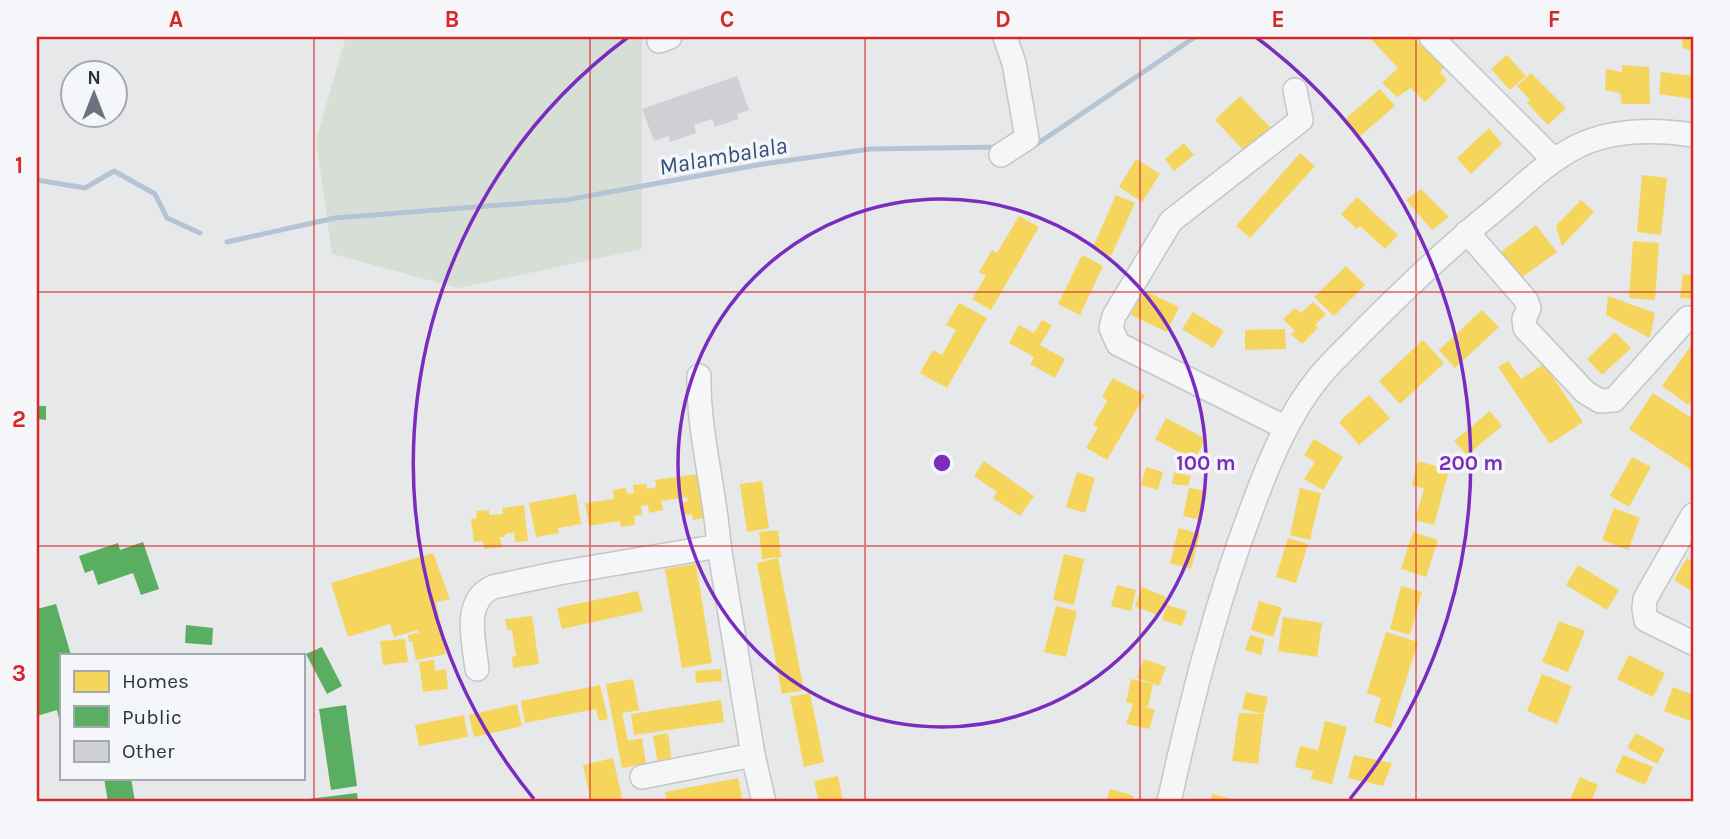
<svg xmlns="http://www.w3.org/2000/svg" width="1730" height="839" font-family="Karla,sans-serif">
	<style>
		.green { fill: #d6ded6 }
		.homes { fill: #f6d55c }
		.public { fill: #5aae61 }
		.lines { fill: none; stroke-linecap: round; stroke-linejoin: round }
		.stream { stroke: #b4c4d5; stroke-width: 5 }
		.building { fill: #ced0d3 }
		.minor-casing { stroke: #c4c6c8; stroke-width: 26 }
		.minor { stroke: #f5f6f7; stroke-width: 23 }
		.grid { fill: none; stroke: #d62828; stroke-width: 2; stroke-opacity: 0.55 }
		.ring { fill: none; stroke: #7b2cbf; stroke-width: 3.5 }
		.labels { text-anchor: middle; stroke-width: 7; stroke-linejoin: round; paint-order: stroke }
		.water-label { font-size: 24px; font-style: italic; fill: #34527a; stroke: #f4f6f9 }
		.centre { fill: #7b2cbf; stroke: #f4f6f9; stroke-width: 3.5 }
		.ring-label { font-size: 21px; text-anchor: middle; font-weight: bold; fill: #7b2cbf; stroke: #f4f6f9; stroke-width: 7; stroke-linejoin: round; paint-order: stroke }
		.neatline { fill: none; stroke: #d62828; stroke-width: 2.5 }
		.grid-label { font-size: 23px; text-anchor: middle; font-weight: bold; fill: #d62828 }
	</style>
	<rect width="100%" height="100%" fill="#e6e8ea"/>
	<path class="green" d="M 346,37 L 642,37 L 642,249 L 459,288 L 332,254 L 316,140 Z"/>
	<g class="homes">
		<path d="M 1369,37 L 1412,37 L 1444,67 L 1440,72 L 1447,80 L 1425,102 L 1411,88 L 1397,97 L 1382,83 L 1398,68 Z"/>
		<path d="M 1683,37 L 1693,37 L 1693,51 L 1682,48 Z"/>
		<path d="M 1507,55 L 1526,76 L 1510,90 L 1491,69 Z"/>
		<path d="M 1622,65 L 1649,67 L 1650,104 L 1622,104 L 1620,93 L 1605,90 L 1606,69 L 1622,72 Z"/>
		<path d="M 1661,72 L 1693,76 L 1693,99 L 1659,94 Z"/>
		<path d="M 1531,73 L 1566,108 L 1548,125 L 1527,103 L 1530,100 L 1517,86 Z"/>
		<path d="M 1380,89 L 1395,106 L 1359,137 L 1344,120 Z"/>
		<path d="M 1240,96 L 1273,130 L 1247,154 L 1215,120 Z"/>
		<path d="M 1489,128 L 1502,144 L 1471,174 L 1457,158 Z"/>
		<path d="M 1184,143 L 1194,155 L 1174,171 L 1165,159 Z"/>
		<path d="M 1300,153 L 1315,166 L 1250,238 L 1236,226 Z"/>
		<path d="M 1136,159 L 1160,174 L 1142,202 L 1119,187 Z"/>
		<path d="M 1642,175 L 1667,178 L 1661,235 L 1637,232 Z"/>
		<path d="M 1421,189 L 1449,217 L 1432,230 L 1406,200 Z"/>
		<path d="M 1116,195 L 1135,203 L 1111,256 L 1093,247 Z"/>
		<path d="M 1357,197 L 1398,235 L 1385,249 L 1360,226 L 1357,229 L 1341,214 Z"/>
		<path d="M 1581,200 L 1594,212 L 1562,246 L 1556,226 Z"/>
		<path d="M 1019,216 L 1039,227 L 991,310 L 972,299 L 986,276 L 979,272 L 992,250 L 997,253 Z"/>
		<path d="M 1536,225 L 1557,252 L 1521,278 L 1501,252 Z"/>
		<path d="M 1633,241 L 1659,243 L 1655,300 L 1629,298 Z"/>
		<path d="M 1082,255 L 1103,266 L 1080,315 L 1058,304 Z"/>
		<path d="M 1346,266 L 1365,285 L 1334,316 L 1314,297 Z"/>
		<path d="M 1683,274 L 1693,275 L 1693,299 L 1680,298 Z"/>
		<path d="M 1143,290 L 1179,307 L 1167,332 L 1131,315 Z"/>
		<path d="M 1608,296 L 1655,313 L 1650,338 L 1606,315 Z"/>
		<path d="M 1313,302 L 1326,314 L 1315,325 L 1318,328 L 1302,344 L 1291,334 L 1295,331 L 1283,319 L 1295,308 L 1301,313 Z"/>
		<path d="M 959,303 L 987,318 L 947,388 L 920,373 L 933,350 L 942,355 L 956,330 L 946,325 Z"/>
		<path d="M 1482,310 L 1499,327 L 1455,368 L 1439,350 Z"/>
		<path d="M 1193,312 L 1224,331 L 1213,348 L 1182,329 Z"/>
		<path d="M 1042,320 L 1052,325 L 1040,345 L 1065,359 L 1055,378 L 1030,364 L 1034,357 L 1009,343 L 1019,325 L 1034,333 Z"/>
		<path d="M 1285,329 L 1286,349 L 1245,350 L 1245,330 Z"/>
		<path d="M 1615,332 L 1631,348 L 1602,375 L 1587,359 Z"/>
		<path d="M 1423,340 L 1444,363 L 1400,404 L 1379,381 Z"/>
		<path d="M 1693,343 L 1693,398 L 1688,405 L 1662,386 Z"/>
		<path d="M 1508,361 L 1521,379 L 1544,364 L 1583,422 L 1550,444 L 1498,367 Z"/>
		<path d="M 1113,378 L 1145,395 L 1107,460 L 1086,448 L 1098,428 L 1093,425 L 1107,401 L 1102,396 Z"/>
		<path d="M 1653,393 L 1693,419 L 1693,471 L 1629,429 Z"/>
		<path d="M 1369,395 L 1390,418 L 1359,445 L 1339,422 Z"/>
		<path d="M 1490,411 L 1502,426 L 1467,455 L 1454,441 Z"/>
		<path d="M 1166,418 L 1206,439 L 1194,460 L 1155,439 Z"/>
		<path d="M 1314,439 L 1343,457 L 1323,490 L 1304,479 L 1315,462 L 1304,455 Z"/>
		<path d="M 1632,457 L 1651,467 L 1629,507 L 1610,496 Z"/>
		<path d="M 984,461 L 1034,496 L 1020,516 L 993,498 L 997,492 L 974,476 Z"/>
		<path d="M 1418,461 L 1449,470 L 1434,525 L 1415,520 L 1424,489 L 1412,485 Z"/>
		<path d="M 1146,467 L 1163,472 L 1158,490 L 1141,485 Z"/>
		<path d="M 1077,472 L 1095,478 L 1085,513 L 1066,507 Z"/>
		<path d="M 1174,472 L 1191,476 L 1188,486 L 1172,484 Z"/>
		<path d="M 704,473 L 705,523 L 704,518 L 693,520 L 692,514 L 684,515 L 683,502 L 688,501 L 687,497 L 661,501 L 663,510 L 649,513 L 648,505 L 641,506 L 642,515 L 634,516 L 635,525 L 621,527 L 620,521 L 589,526 L 585,503 L 614,499 L 613,490 L 626,488 L 627,494 L 634,493 L 633,485 L 646,484 L 647,489 L 656,487 L 655,480 Z"/>
		<path d="M 762,481 L 769,528 L 747,532 L 740,484 Z"/>
		<path d="M 1189,488 L 1207,491 L 1201,520 L 1183,516 Z"/>
		<path d="M 1300,488 L 1321,493 L 1310,540 L 1290,535 Z"/>
		<path d="M 576,494 L 581,524 L 558,528 L 559,533 L 536,537 L 529,503 Z"/>
		<path d="M 524,505 L 528,541 L 515,542 L 514,532 L 505,534 L 505,537 L 500,537 L 502,547 L 484,549 L 483,541 L 474,542 L 471,519 L 477,518 L 476,511 L 489,510 L 489,515 L 503,514 L 502,508 Z"/>
		<path d="M 1614,508 L 1640,518 L 1628,550 L 1602,540 Z"/>
		<path d="M 1179,528 L 1200,534 L 1191,569 L 1170,563 Z"/>
		<path d="M 778,530 L 781,557 L 762,559 L 759,532 Z"/>
		<path d="M 1413,532 L 1438,540 L 1426,577 L 1401,569 Z"/>
		<path d="M 1288,538 L 1308,544 L 1296,583 L 1276,577 Z"/>
		<path d="M 433,553 L 450,599 L 436,602 L 446,654 L 416,660 L 412,641 L 409,642 L 408,635 L 419,633 L 418,630 L 394,637 L 390,624 L 348,637 L 331,583 Z"/>
		<path d="M 1064,554 L 1084,559 L 1074,605 L 1053,600 Z"/>
		<path d="M 778,558 L 804,690 L 782,694 L 757,563 Z"/>
		<path d="M 1687,558 L 1693,562 L 1693,592 L 1674,580 Z"/>
		<path d="M 696,564 L 712,663 L 682,668 L 665,569 Z"/>
		<path d="M 1578,565 L 1619,590 L 1607,610 L 1566,585 Z"/>
		<path d="M 1117,585 L 1136,590 L 1131,611 L 1111,606 Z"/>
		<path d="M 1401,586 L 1422,592 L 1410,635 L 1390,629 Z"/>
		<path d="M 1142,587 L 1166,597 L 1159,616 L 1135,606 Z"/>
		<path d="M 638,591 L 643,611 L 562,629 L 557,608 Z"/>
		<path d="M 1259,601 L 1282,608 L 1273,637 L 1251,630 Z"/>
		<path d="M 1167,605 L 1187,611 L 1182,626 L 1162,620 Z"/>
		<path d="M 1056,606 L 1077,611 L 1066,657 L 1044,652 Z"/>
		<path d="M 532,616 L 539,664 L 513,668 L 512,657 L 516,656 L 512,630 L 507,630 L 505,619 Z"/>
		<path d="M 1283,617 L 1322,623 L 1317,657 L 1278,651 Z"/>
		<path d="M 1559,621 L 1585,631 L 1568,672 L 1542,662 Z"/>
		<path d="M 1386,632 L 1418,642 L 1391,728 L 1374,722 L 1381,698 L 1367,693 Z"/>
		<path d="M 1250,635 L 1265,639 L 1261,655 L 1245,650 Z"/>
		<path d="M 405,639 L 408,662 L 383,665 L 380,641 Z"/>
		<path d="M 1629,655 L 1665,673 L 1653,697 L 1617,679 Z"/>
		<path d="M 1144,659 L 1166,667 L 1159,686 L 1137,678 Z"/>
		<path d="M 434,660 L 435,671 L 446,669 L 448,689 L 423,692 L 419,662 Z"/>
		<path d="M 721,669 L 722,681 L 696,683 L 695,671 Z"/>
		<path d="M 1542,674 L 1572,686 L 1557,724 L 1527,711 Z"/>
		<path d="M 633,679 L 639,710 L 622,713 L 628,741 L 642,738 L 646,764 L 622,768 L 606,684 Z"/>
		<path d="M 1131,679 L 1153,684 L 1148,707 L 1141,706 L 1155,710 L 1149,729 L 1126,724 L 1133,704 L 1126,702 Z"/>
		<path d="M 600,685 L 608,719 L 599,721 L 596,709 L 525,723 L 521,701 Z"/>
		<path d="M 1673,687 L 1693,695 L 1693,722 L 1664,711 Z"/>
		<path d="M 1246,692 L 1268,697 L 1264,714 L 1242,709 Z"/>
		<path d="M 810,693 L 824,762 L 804,767 L 790,697 Z"/>
		<path d="M 721,700 L 724,722 L 634,735 L 631,714 Z"/>
		<path d="M 517,704 L 522,726 L 474,737 L 469,715 Z"/>
		<path d="M 1239,713 L 1264,714 L 1258,764 L 1232,761 Z"/>
		<path d="M 464,715 L 468,737 L 419,746 L 415,725 Z"/>
		<path d="M 1325,721 L 1347,727 L 1332,784 L 1311,779 L 1313,771 L 1295,767 L 1300,746 L 1318,750 Z"/>
		<path d="M 668,733 L 672,761 L 658,764 L 653,736 Z"/>
		<path d="M 1636,733 L 1665,749 L 1657,764 L 1627,748 Z"/>
		<path d="M 1354,755 L 1392,763 L 1383,786 L 1348,778 Z"/>
		<path d="M 1623,755 L 1653,767 L 1645,785 L 1615,772 Z"/>
		<path d="M 613,758 L 623,802 L 591,802 L 583,765 Z"/>
		<path d="M 838,776 L 843,802 L 819,802 L 814,781 Z"/>
		<path d="M 1580,777 L 1598,785 L 1591,802 L 1569,802 Z"/>
		<path d="M 738,778 L 743,802 L 667,802 L 665,792 Z"/>
		<path d="M 1110,789 L 1134,796 L 1132,802 L 1106,802 Z"/>
		<path d="M 1212,794 L 1241,801 L 1241,802 L 1210,802 Z"/>
	</g>
	<g class="public">
		<path d="M 37,406 L 46,406 L 46,420 L 37,419 Z"/>
		<path d="M 143,542 L 159,589 L 141,595 L 133,573 L 98,585 L 93,570 L 85,573 L 79,556 L 118,543 L 120,550 Z"/>
		<path d="M 56,604 L 71,655 L 61,655 L 60,724 L 57,710 L 37,716 L 37,609 Z"/>
		<path d="M 186,625 L 213,628 L 212,645 L 185,643 Z"/>
		<path d="M 322,647 L 342,686 L 327,694 L 306,654 Z"/>
		<path d="M 346,705 L 357,786 L 331,790 L 319,709 Z"/>
		<path d="M 104,778 L 131,778 L 135,802 L 108,802 Z"/>
		<path d="M 357,793 L 358,802 L 292,802 L 292,801 Z"/>
	</g>
	<g class="lines">
		<g class="stream">
			<path d="M 1028,146 L 1034,146 L 1195,37"/>
			<path d="M 37,180 L 85,188 L 114,171 L 155,194 L 167,218 L 200,233"/>
			<path d="M 227,242 L 335,218 L 566,200 L 763,164 L 870,149 L 1000,147"/>
		</g>
	</g>
	<path class="building" d="M 737,76 L 749,110 L 737,114 L 738,119 L 715,127 L 712,119 L 694,125 L 696,133 L 670,142 L 668,136 L 654,141 L 642,109 Z"/>
	<g class="lines">
		<g class="minor-casing">
			<g id="minor">
				<path d="M 1431,37 L 1554,160"/>
				<path d="M 659,41 L 670,37"/>
				<path d="M 1001,155 L 1027,138 L 1014,63 L 1005,37"/>
				<path d="M 1467,232 L 1526,300 L 1529,308 L 1524,319 L 1525,328 L 1585,392 L 1600,401 L 1614,400 L 1682,324 L 1688,318 L 1693,318"/>
				<path d="M 699,376 C 698,433 715,489 719,546 L 753,755 L 764,802"/>
				<path d="M 1286,428 L 1118,344 L 1111,328 L 1114,316 L 1171,221 L 1301,120 L 1295,90"/>
				<path d="M 1693,515 L 1645,599 L 1644,609 L 1646,620 L 1693,643"/>
				<path d="M 477,669 C 474,641 462,601 493,587 L 559,573 L 719,546"/>
				<path d="M 642,777 L 753,755"/>
				<path d="M 1169,802 C 1191,702 1216,603 1252,508 C 1269,462 1288,415 1319,377 C 1333,360 1349,346 1363,331 C 1404,290 1446,249 1491,213 C 1518,191 1544,164 1574,148 C 1609,129 1655,129 1693,135"/>
			</g>
		</g>
		<use href="#minor" class="minor"/>
	</g>
	<path class="grid" d="M 314,37 L 314,802M 590,37 L 590,802M 865,37 L 865,802M 1140,37 L 1140,802M 1416,37 L 1416,802M 37,292 L 1693,292M 37,546 L 1693,546"/>
	<g class="ring">
		<circle cx="942" cy="463" r="264"/>
		<path d="M534 799A529 529 0 0 1 627 38M1257 38A529 529 0 0 1 1350 799"/>
	</g>
	<g class="labels">
		<g class="water-label">
			<text transform="translate(723 156) rotate(-10)" y="8">Malambalala</text>
		</g>
	</g>
	<circle cx="942" cy="463" r="10" class="centre"/>
	<g class="ring-label">
		<text x="1206" y="470">100 m</text>
		<text x="1471" y="470">200 m</text>
	</g>
	<rect width="1730" height="839" fill="none" stroke="#f4f6f9" stroke-width="77"/>
	<rect x="60" y="654" width="245" height="126" fill="#f4f6f9" stroke="#a4a8b1" stroke-width="2"/>
	<rect x="74" y="671" width="35" height="21" fill="#f6d55c" stroke="#a4a8b1" stroke-width="2"/>
	<text x="122" y="688" font-size="21" fill="#2b3445">Homes</text>
	<rect x="74" y="706" width="35" height="21" fill="#5aae61" stroke="#a4a8b1" stroke-width="2"/>
	<text x="122" y="724" font-size="21" fill="#2b3445">Public</text>
	<rect x="74" y="741" width="35" height="21" fill="#ced0d3" stroke="#a4a8b1" stroke-width="2"/>
	<text x="122" y="758" font-size="21" fill="#2b3445">Other</text>
	<g transform="translate(94 94)"><circle r="33" fill="#f4f6f9" stroke="#a4a8b1" stroke-width="2"/>
	<path d="M0-5L12 26L0 18L-12 26Z" fill="#6c737f"/>
	<text y="-10" font-size="19" font-weight="bold" text-anchor="middle" fill="#2b3445">N</text>
	</g>
	<rect x="38" y="38" width="1654" height="762" class="neatline"/>
	<g class="grid-label">
		<text x="176" y="27">A</text>
		<text x="452" y="27">B</text>
		<text x="727" y="27">C</text>
		<text x="1003" y="27">D</text>
		<text x="1278" y="27">E</text>
		<text x="1554" y="27">F</text>
		<text x="19" y="173">1</text>
		<text x="19" y="427">2</text>
		<text x="19" y="681">3</text>
	</g>
</svg>
